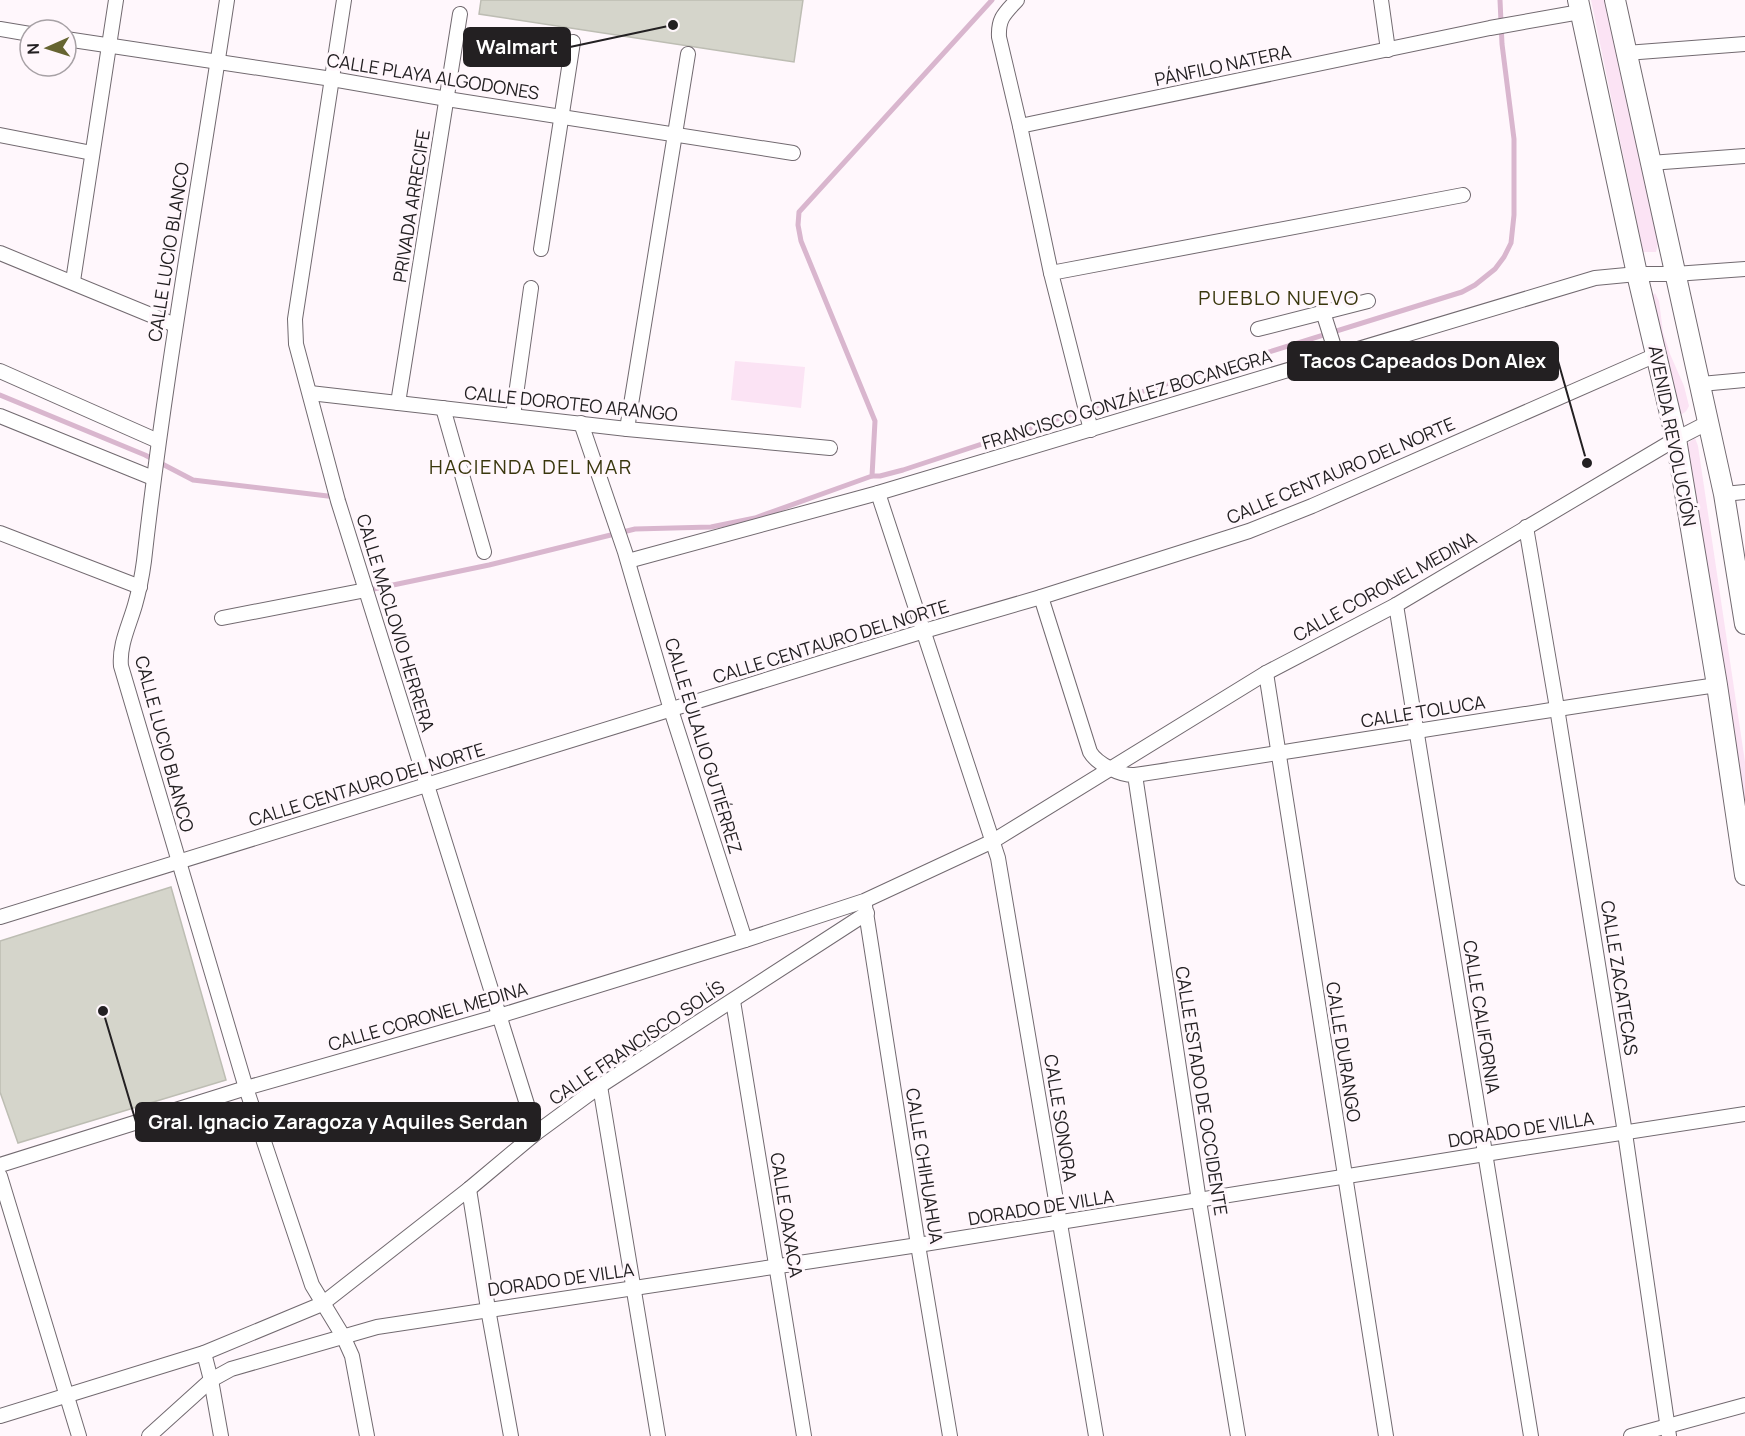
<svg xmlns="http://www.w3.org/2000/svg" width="1745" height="1436" font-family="Manrope,sans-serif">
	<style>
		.green { fill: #fbe3f4 }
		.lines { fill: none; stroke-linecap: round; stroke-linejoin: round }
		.stream { stroke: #d9b6ce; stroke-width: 5 }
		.building { fill: #d5d5cb; stroke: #bdbdb3; stroke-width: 1.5 }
		.street-casing { stroke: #726a70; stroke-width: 16 }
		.secondary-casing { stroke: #726a70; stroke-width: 22 }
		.street { stroke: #fff; stroke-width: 14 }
		.secondary { stroke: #fff; stroke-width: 20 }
		.labels { text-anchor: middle; stroke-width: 6; stroke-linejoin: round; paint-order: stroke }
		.street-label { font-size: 18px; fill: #232022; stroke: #fff7fc }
		.neighbourhood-label { font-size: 20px; letter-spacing: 1.5px; fill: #39370d; stroke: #fff7fc }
		.leader { fill: none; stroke: #232022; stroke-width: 2 }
		.callout-dot { fill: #232022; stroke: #fff7fc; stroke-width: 2 }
		.callout { fill: #232022; stroke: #232022; stroke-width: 2 }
		.callout-label { font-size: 20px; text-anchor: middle; font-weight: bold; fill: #fff }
	</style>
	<rect width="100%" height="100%" fill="#fff7fc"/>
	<g class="green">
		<path d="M 1591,0 L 1614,0 L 1659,241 L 1656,252 L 1643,252 Z"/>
		<path d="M 1655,293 L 1659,301 L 1663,332 L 1670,354 L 1684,386 L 1689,406 C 1686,412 1684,415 1676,414 L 1649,300 Z"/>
		<path d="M 735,361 L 805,367 L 801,408 L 731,400 Z"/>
		<path d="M 1695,438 L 1698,446 L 1745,762 L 1745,839 L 1684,446 Z"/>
	</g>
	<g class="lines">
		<g class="stream">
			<path d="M 0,395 L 145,455 L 193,480 L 336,497"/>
			<path d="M 872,476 L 880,476 L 903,470 L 1118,399 L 1462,292 L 1475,285 L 1495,269 L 1504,257 L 1511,243 L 1514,215 L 1514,139 L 1502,44 L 1500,0"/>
			<path d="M 369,588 L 369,590 L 489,565 L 635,529 L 711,527 L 755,518 L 872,476 L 875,421 L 801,241 L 798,225 L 799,212 L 992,0"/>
		</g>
	</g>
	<g class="building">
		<path d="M 481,0 L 803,0 L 794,62 L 479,14 Z"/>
		<path d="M 171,887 L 226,1080 L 18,1143 L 0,1092 L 0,941 Z"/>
	</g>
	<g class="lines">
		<g class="street-casing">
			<g id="street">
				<path d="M 227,0 C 199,187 165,373 144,561 C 142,576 139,591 135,605 C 129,626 119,645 121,666 L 246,1088 L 312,1285 L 343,1336 L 352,1356 L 367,1436"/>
				<path d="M 344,0 L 295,319 L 296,344 L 338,501 L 536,1133"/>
				<path d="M 1017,0 C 1005,13 998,18 999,37 L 1020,126"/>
				<path d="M 1381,0 L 1388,50"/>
				<path d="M 0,29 L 30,34"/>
				<path d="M 66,39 L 332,79 L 447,99 L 793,153"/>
				<path d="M 1626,53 L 1745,44"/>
				<path d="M 0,135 L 92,153"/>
				<path d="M 1650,163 L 1745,156"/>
				<path d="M 541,249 L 573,42"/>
				<path d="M 0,253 L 175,325"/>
				<path d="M 1051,273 L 1463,195"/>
				<path d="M 73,281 L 116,0"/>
				<path d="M 1323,312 L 1337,356"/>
				<path d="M 1258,329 L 1368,301"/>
				<path d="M 0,371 L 158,441"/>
				<path d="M 1701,384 L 1745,380"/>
				<path d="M 310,393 L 627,429 L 830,448"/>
				<path d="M 398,403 L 460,14"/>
				<path d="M 443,408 L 484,552"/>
				<path d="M 0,416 L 153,478"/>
				<path d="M 513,416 L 531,288"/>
				<path d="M 581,423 L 625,552 L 671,710 L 745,940"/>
				<path d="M 627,429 L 688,54"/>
				<path d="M 1091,430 L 1051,273 L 1020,126 L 1490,28 L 1580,12"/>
				<path d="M 878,493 L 998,858 L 1096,1436"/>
				<path d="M 1724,494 L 1745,492"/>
				<path d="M 1526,527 L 1557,708 L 1625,1133 L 1669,1436"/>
				<path d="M 0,533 L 140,587"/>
				<path d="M 628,561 L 878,493 L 1595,278 L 1637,274 L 1675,274 L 1745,269"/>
				<path d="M 1041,597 L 1090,752 C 1097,764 1121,776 1135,775 L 1199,1201 L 1238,1436"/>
				<path d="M 1396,605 L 1531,1436"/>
				<path d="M 222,618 L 366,590"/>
				<path d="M 1266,673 L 1386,1436"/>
				<path d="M 1135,775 C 1329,746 1523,713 1717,685"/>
				<path d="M 865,906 L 918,1245 L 950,1436"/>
				<path d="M 0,917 L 924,631 L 1041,597 L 1249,531 L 1312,506 L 1656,355"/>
				<path d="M 733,1001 L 804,1436"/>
				<path d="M 600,1086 L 658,1436"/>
				<path d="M 0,1165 L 246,1088 L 499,1016 L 745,940 L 864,901 L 993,841 L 1266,673 L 1396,605 L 1676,439 L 1709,422"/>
				<path d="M 0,1176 L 79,1436"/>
				<path d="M 469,1189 L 488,1309 L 511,1436"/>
				<path d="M 204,1353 L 211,1380 L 221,1436"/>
				<path d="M 0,1416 L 204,1353 L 322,1304 L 469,1189 L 536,1133 L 600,1086 L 867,913"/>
				<path d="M 149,1436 L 211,1380 L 231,1369 L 377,1327 L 918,1245 L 1485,1154 L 1745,1114"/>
				<path d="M 1631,1436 L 1745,1405"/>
			</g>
		</g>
		<g class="secondary-casing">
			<g id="secondary">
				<path d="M 1578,0 L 1637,274 L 1676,439 L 1717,685 L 1745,875"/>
				<path d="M 1615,0 L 1724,494 L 1745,624"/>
			</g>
		</g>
		<use href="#street" class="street"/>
		<use href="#secondary" class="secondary"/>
	</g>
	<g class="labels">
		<g class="street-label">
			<text transform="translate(1223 66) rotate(-12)" y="6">PÁNFILO NATERA</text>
			<text transform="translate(433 77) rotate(9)" y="6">CALLE PLAYA ALGODONES</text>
			<text transform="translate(412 206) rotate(-81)" y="6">PRIVADA ARRECIFE</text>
			<text transform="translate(169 252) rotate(-81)" y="6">CALLE LUCIO BLANCO</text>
			<text transform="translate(1127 400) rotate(-17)" y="6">FRANCISCO GONZÁLEZ BOCANEGRA</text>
			<text transform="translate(571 404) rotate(6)" y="6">CALLE DOROTEO ARANGO</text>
			<text transform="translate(1672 436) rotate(79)" y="6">AVENIDA REVOLUCIÓN</text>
			<text transform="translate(1341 471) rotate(-23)" y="6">CALLE CENTAURO DEL NORTE</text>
			<text transform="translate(1385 587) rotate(-29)" y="6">CALLE CORONEL MEDINA</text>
			<text transform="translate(395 623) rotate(73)" y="6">CALLE MACLOVIO HERRERA</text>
			<text transform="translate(831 642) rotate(-17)" y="6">CALLE CENTAURO DEL NORTE</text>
			<text transform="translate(1423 712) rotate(-9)" y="6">CALLE TOLUCA</text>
			<text transform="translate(164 744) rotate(75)" y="6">CALLE LUCIO BLANCO</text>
			<text transform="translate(703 746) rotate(73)" y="6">CALLE EULALIO GUTIÉRREZ</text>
			<text transform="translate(367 785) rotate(-17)" y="6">CALLE CENTAURO DEL NORTE</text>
			<text transform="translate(1619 978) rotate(81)" y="6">CALLE ZACATECAS</text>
			<text transform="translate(428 1017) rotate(-16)" y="6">CALLE CORONEL MEDINA</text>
			<text transform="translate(1481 1017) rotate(81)" y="6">CALLE CALIFORNIA</text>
			<text transform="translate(637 1043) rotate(-34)" y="6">CALLE FRANCISCO SOLÍS</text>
			<text transform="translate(1343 1052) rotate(81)" y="6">CALLE DURANGO</text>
			<text transform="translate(1201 1091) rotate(81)" y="6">CALLE ESTADO DE OCCIDENTE</text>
			<text transform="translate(1060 1118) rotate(81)" y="6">CALLE SONORA</text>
			<text transform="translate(1521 1130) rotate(-9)" y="6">DORADO DE VILLA</text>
			<text transform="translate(924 1166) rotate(81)" y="6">CALLE CHIHUAHUA</text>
			<text transform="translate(1041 1208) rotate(-9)" y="6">DORADO DE VILLA</text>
			<text transform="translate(786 1215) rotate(81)" y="6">CALLE OAXACA</text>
			<text transform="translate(561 1280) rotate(-8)" y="6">DORADO DE VILLA</text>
		</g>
		<g class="neighbourhood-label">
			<text x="1279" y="305">PUEBLO NUEVO</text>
			<text x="531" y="474">HACIENDA DEL MAR</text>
		</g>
	</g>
	<path class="leader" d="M673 25L570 47M1587 463L1558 361M103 1011L136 1122"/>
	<g class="callout-dot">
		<circle cx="673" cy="25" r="6"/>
		<circle cx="1587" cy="463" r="6"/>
		<circle cx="103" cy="1011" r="6"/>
	</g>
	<g class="callout">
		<rect x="464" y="28" width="106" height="38" rx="6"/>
		<rect x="1288" y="342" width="270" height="38" rx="6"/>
		<rect x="136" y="1103" width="404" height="38" rx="6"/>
	</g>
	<g class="callout-label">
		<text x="517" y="54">Walmart</text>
		<text x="1423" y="368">Tacos Capeados Don Alex</text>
		<text x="338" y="1129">Gral. Ignacio Zaragoza y Aquiles Serdan</text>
	</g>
	<g transform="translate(48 48) rotate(267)"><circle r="28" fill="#fff7fc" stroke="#a7a1a5" stroke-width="1.5"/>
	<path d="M0-4.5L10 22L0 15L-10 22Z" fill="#666431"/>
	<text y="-9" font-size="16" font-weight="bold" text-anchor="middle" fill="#232022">N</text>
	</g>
</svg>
